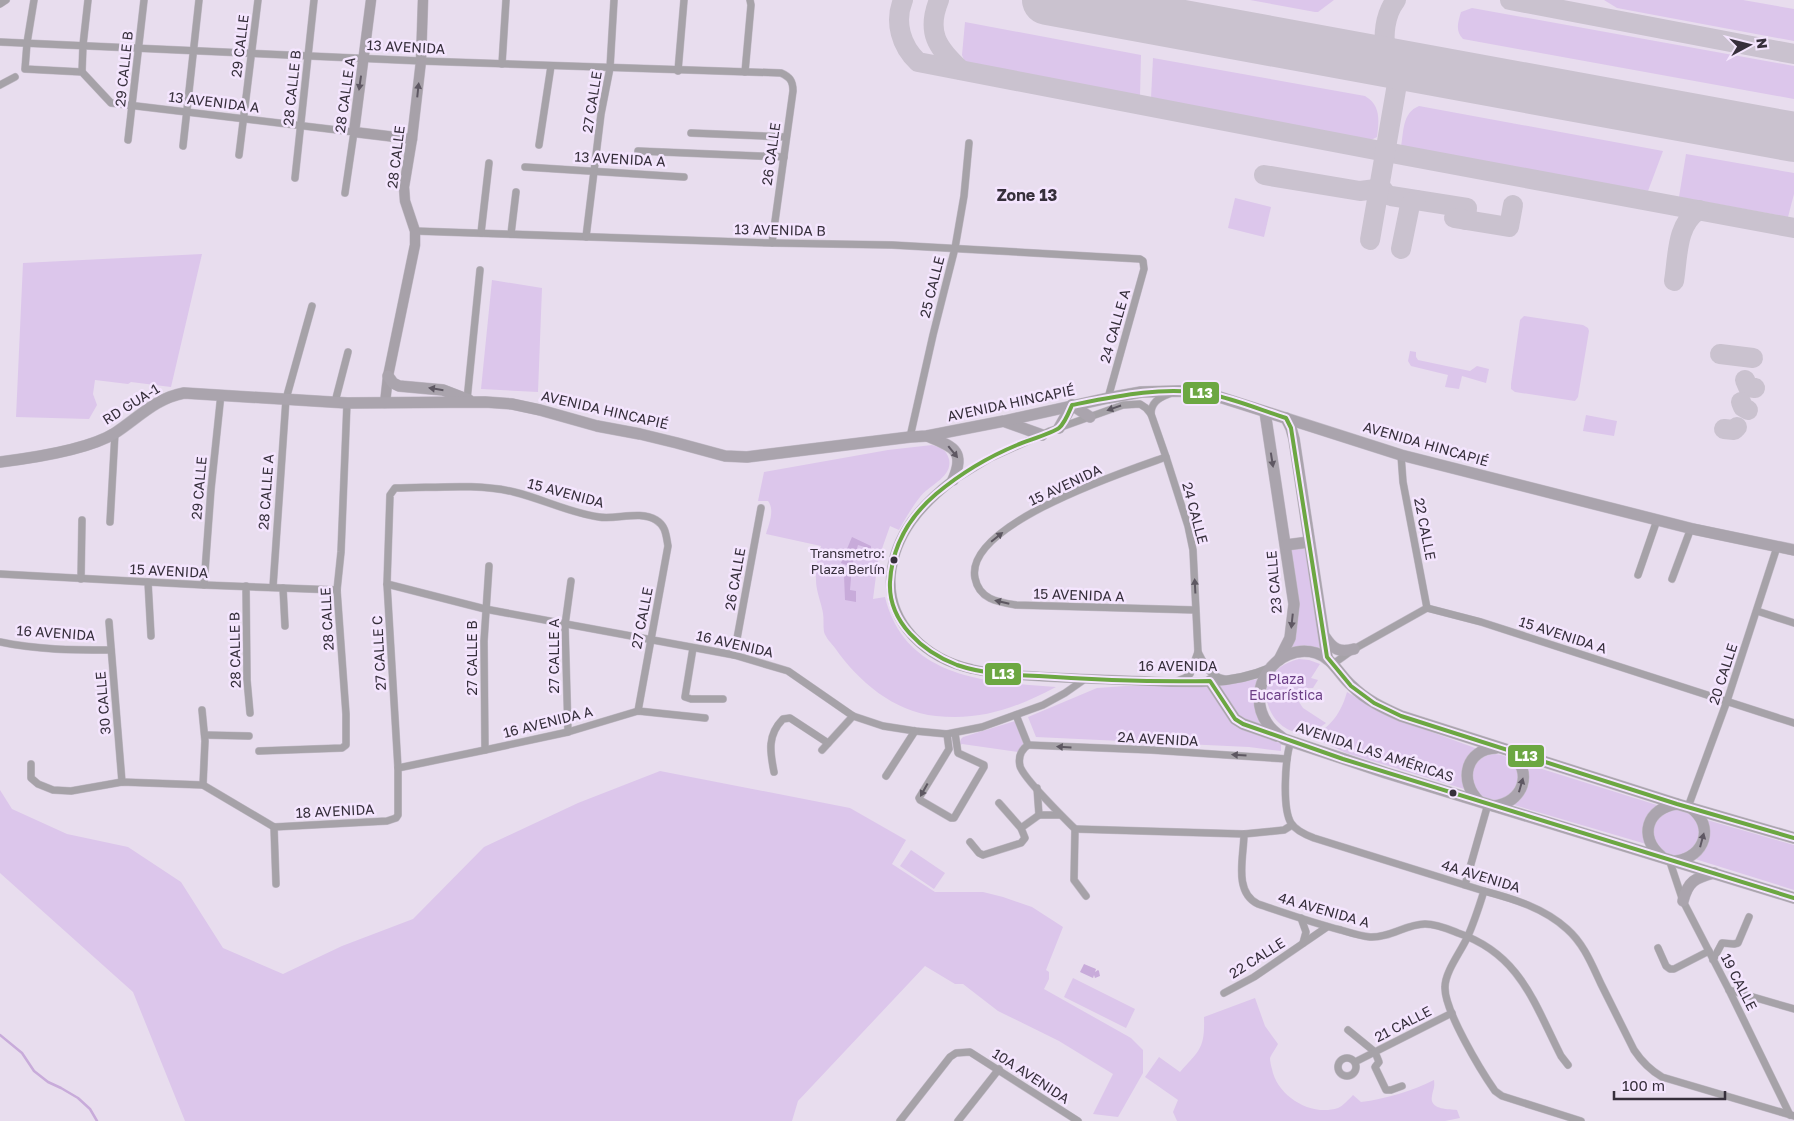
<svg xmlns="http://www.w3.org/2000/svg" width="1794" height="1121" font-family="'Golos Text',sans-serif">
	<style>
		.green { fill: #dcc6eb }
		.water { fill: #c8abda }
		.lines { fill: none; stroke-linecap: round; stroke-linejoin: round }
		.stream { stroke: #c8abda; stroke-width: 2.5 }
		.taxiway { stroke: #cac2cf; stroke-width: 20 }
		.runway { stroke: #cac2cf; stroke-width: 50 }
		.minor-casing { stroke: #c4bcc9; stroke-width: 8 }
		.tertiary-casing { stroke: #c4bcc9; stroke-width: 10 }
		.secondary-casing { stroke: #c4bcc9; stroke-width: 11 }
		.primary-casing { stroke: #c4bcc9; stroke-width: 12 }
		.minor { stroke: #a6a2a8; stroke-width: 7 }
		.tertiary { stroke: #a6a2a8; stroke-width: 9 }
		.secondary { stroke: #a7a1a9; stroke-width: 10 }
		.primary { stroke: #aaa4ad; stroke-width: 11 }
		.bus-1-casing { stroke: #f4e5fe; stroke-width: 8 }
		.bus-1 { stroke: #6ca742; stroke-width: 4 }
		.oneway { fill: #5e5762 }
		.oneway2 { fill: #5f5863 }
		.oneway3 { fill: #5d5761 }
		.bus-dot { fill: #362f3b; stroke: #f4e5fe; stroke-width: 2 }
		.labels { text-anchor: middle; stroke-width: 5; stroke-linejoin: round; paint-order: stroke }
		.bus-label { font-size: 13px; fill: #362f3b; stroke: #f4e5fe; text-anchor: end }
		.street-label { font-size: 14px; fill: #362f3b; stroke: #f4e5fe }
		.park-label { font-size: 14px; fill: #6c3f86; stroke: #f4e5fe }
		.quarter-label { font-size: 16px; font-weight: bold; fill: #362f3b; stroke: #f4e5fe }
		.line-badge { stroke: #f4e5fe; stroke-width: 2 }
		.badge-label { font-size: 14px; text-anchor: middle; font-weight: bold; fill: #fff }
	</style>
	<rect width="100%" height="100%" fill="#e8ddee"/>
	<g class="green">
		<path d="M 1250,0 L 1334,0 L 1318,12 L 1315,12 Z"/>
		<path d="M 1604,0 L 1743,0 L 1794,9 L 1794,41 L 1617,8 Z"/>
		<path d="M 1472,8 L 1794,66 L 1794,99 L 1463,39 C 1455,31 1458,22 1461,12 Z"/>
		<path d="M 965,22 L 1141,55 L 1140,96 L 970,65 L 964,60 L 962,55 Z"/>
		<path d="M 1153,58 L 1365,96 C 1381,105 1379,121 1377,137 L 1371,140 L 1151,98 Z"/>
		<path d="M 1419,106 L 1663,151 L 1648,191 L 1401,147 C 1404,131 1402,113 1419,106 Z"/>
		<path d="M 1686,154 L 1794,173 L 1794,194 L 1788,217 L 1679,197 Z"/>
		<path d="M 1235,198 L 1271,207 L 1264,237 L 1228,228 Z"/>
		<path d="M 202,254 L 171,387 L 131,382 L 128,384 L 95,380 L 93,394 L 97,405 L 89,419 L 16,417 L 23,263 Z"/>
		<path d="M 492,280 L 542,288 L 538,392 L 481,389 Z"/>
		<path d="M 1524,316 L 1583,325 L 1588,328 L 1589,331 L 1578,397 L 1575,401 L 1515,392 L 1511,389 L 1511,384 L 1520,320 Z"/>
		<path d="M 1410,351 L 1416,352 L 1416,357 L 1418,360 L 1470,371 L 1477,366 L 1489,369 L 1486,383 L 1462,376 L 1459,389 L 1445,387 L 1448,375 L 1411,366 L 1408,361 Z"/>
		<path d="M 1586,415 L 1617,421 L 1614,436 L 1583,431 Z"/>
		<path d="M 932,445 C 941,448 946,449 949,459 C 953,477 929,485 920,497 C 912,507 905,519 899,530 L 890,526 L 878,560 L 873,599 L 885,597 C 905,679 987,682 1056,687 C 1016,708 981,721 936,716 C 894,712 858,681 835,648 C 831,643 826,638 824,632 C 823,626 824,619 823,613 C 821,602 816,591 816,580 C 815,568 818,557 821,546 L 766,534 C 769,524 775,510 768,501 L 758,501 L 764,472 L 888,450 Z"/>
		<path d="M 1306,547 L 1321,650 L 1290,649 L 1291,550 Z"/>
		<path d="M 1299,659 L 1309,660 L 1320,664 L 1311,678 L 1318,680 L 1313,688 L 1305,688 L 1299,702 L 1303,708 L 1326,723 C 1280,761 1233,675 1299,659 Z"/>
		<path d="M 1258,679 C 1252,696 1255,711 1263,726 L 1244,722 L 1216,686 Z"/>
		<path d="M 1125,686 L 1210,686 L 1233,721 L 1281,743 L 1281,751 L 1249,747 L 1036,737 L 1028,717 L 1097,688 Z"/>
		<path d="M 1347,692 C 1388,718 1432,732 1478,749 C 1466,764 1459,769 1464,789 L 1346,753 L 1313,737 C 1332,725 1341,713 1347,692 Z"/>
		<path d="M 1015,721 L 1024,744 L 1018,752 L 962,744 L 959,746 L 961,739 L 963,737 Z"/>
		<circle cx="1495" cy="777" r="23"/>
		<path d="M 1526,764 L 1657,805 C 1643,818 1646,827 1646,844 L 1514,805 C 1529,791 1527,783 1526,764 Z"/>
		<path d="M 660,771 L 850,808 L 906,840 L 892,864 L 935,892 L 983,892 L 1003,897 L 1032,907 L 1063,927 L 1046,970 L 1049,972 L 1049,979 L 1044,989 L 1131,1038 L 1143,1050 L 1143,1073 L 1118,1117 L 1093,1114 L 1113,1074 L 1059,1041 L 998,1011 L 963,984 L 955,984 L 925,966 L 798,1101 L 792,1121 L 185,1121 L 133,992 L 0,873 L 0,790 L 12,809 L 67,834 L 128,847 L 181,882 L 223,948 L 283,974 L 342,946 L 413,919 L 484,847 L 578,803 Z"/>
		<path d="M 1683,809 L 1698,821 L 1700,840 L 1688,855 L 1669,857 L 1654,845 L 1652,825 L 1664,811 Z"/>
		<path d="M 1707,820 L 1794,845 L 1794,890 L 1695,859 L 1705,850 Z"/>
		<path d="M 911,850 L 945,873 L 934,889 L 900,866 Z"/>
		<path d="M 1073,978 L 1135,1009 L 1126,1028 L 1064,997 Z"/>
		<path d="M 1255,998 L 1265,1026 L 1278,1044 C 1276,1048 1272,1053 1270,1058 C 1270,1061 1271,1066 1272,1069 C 1277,1096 1311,1117 1338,1108 C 1343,1106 1349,1099 1353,1095 L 1361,1102 C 1386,1099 1412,1091 1434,1080 C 1435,1088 1433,1089 1432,1096 C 1429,1110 1448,1109 1457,1110 L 1460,1118 L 1445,1121 L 1177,1121 L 1173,1112 L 1178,1100 L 1145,1077 L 1159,1057 L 1180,1072 C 1200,1050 1205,1048 1204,1017 Z"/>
	</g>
	<g class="water">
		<path d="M 852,537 L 871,546 L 871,549 L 858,545 L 852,566 L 850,590 L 856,591 L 856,602 L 845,600 L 844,575 L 847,575 L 849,566 L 841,563 Z"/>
		<path d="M 1084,964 L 1096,969 L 1095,972 L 1098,970 L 1099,971 L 1100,976 L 1095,978 L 1094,975 L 1093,978 L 1080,972 Z"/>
	</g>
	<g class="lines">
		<path class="stream" d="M 0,1035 L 22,1053 L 34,1071 L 48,1082 L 61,1088 L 78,1098 L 90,1109 L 97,1121"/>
		<g class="taxiway">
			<path d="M 903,0 C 894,22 901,46 918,62 L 1386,152 L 1794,228"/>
			<path d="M 939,0 C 926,32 937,48 961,70"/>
			<path d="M 1396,0 C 1385,14 1382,37 1387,54 C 1390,64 1395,73 1397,84"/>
			<path d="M 1510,0 L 1794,54"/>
			<path d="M 1368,59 C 1376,53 1381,48 1384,39"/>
			<path d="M 1264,175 L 1360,191 L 1376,189 L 1380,186 L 1386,194 L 1391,196 L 1467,208 L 1466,220"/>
			<path d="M 1454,218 L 1509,227 L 1513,205"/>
			<path d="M 1370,240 L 1397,84 L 1404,74 L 1411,67"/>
			<path d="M 1401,249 L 1410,205 L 1416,200"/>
			<path d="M 1674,281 C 1678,257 1676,224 1699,210"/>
			<path d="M 1720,354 L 1753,358"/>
			<path d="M 1745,380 L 1748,387 L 1755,388"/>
			<path d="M 1741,402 L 1743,407 L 1748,410"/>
			<path d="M 1724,429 L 1734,430 L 1737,427"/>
		</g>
		<path class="runway" d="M 1047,0 L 1794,137"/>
		<g class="minor-casing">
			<g id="minor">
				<path d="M 34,0 L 27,43 L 25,69 L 82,72 L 111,103 L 354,132 L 345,193"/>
				<path d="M 0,4 L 6,0"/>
				<path d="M 0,42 L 421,61 L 781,73 C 790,77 793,81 793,91 L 772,243"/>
				<path d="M 502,64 L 506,0"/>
				<path d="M 678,71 L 684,0"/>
				<path d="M 82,72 L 83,45 L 88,0"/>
				<path d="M 745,72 L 751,5 L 750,0"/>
				<path d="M 0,85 L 15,77"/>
				<path d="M 691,133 L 786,137"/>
				<path d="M 128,140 L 144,0"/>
				<path d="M 539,145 L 551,66"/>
				<path d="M 183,146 L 199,0"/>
				<path d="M 638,151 L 784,157"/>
				<path d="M 239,155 L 258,0"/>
				<path d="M 525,167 L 684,177"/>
				<path d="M 295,178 L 314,0"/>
				<path d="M 415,231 L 772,243 L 892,245 L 1140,259 L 1143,261 L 1144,269 L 1108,398"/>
				<path d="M 481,233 L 489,163"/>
				<path d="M 511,234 L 516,192"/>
				<path d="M 586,237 L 601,114 L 610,68 L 614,0"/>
				<path d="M 467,400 L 480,270"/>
				<path d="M 335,402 L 348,352"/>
				<path d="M 1151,414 C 1151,403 1158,398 1169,394"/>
				<path d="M 910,437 L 933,335 L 955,248 L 964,196 L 969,143"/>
				<path d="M 1401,455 L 1403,482 L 1427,608"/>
				<path d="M 1166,457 C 1127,471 964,524 975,578 C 979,599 997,602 1016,605 L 1195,610"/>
				<path d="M 954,480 L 990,458 L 1050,431 L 1123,405 L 1140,404 L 1146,408 L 1151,414 L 1166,457 L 1188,526 L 1193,550 L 1198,652 L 1190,674 L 1185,678 L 1177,681"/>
				<path d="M 110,522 L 115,433"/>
				<path d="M 0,574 L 204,585 L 337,590"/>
				<path d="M 1638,575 L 1657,520"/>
				<path d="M 81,579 L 82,520"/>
				<path d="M 1672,579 L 1691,528"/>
				<path d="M 148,582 L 151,636"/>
				<path d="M 387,584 L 485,609 L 734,655 L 788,671 L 853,716 L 883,726 L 915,731 L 947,734 L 982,727 L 1043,705 L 1065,693 L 1085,679"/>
				<path d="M 204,585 L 211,489 L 221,394"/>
				<path d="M 246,586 L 247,680 L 250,713"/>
				<path d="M 273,587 L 286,399 L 312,306"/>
				<path d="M 283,588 L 285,626"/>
				<path d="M 1757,611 L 1794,623"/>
				<path d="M 109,622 L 122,782"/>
				<path d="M 0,642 C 36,650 74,650 111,650"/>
				<path d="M 693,648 L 685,697 L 691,699 L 723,699"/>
				<path d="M 1198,652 C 1204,664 1209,676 1224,679"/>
				<path d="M 734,655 L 761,508"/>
				<path d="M 1333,664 L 1354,649 L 1427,608 L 1481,622 L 1794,723"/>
				<path d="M 202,710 L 205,741 L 203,785"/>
				<path d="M 1016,715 L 1028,745"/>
				<path d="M 568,732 L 565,625 L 571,581"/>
				<path d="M 947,734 L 949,749 L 919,798 L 920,800 L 951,818 L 954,818 L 984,767 L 984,765 L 958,753 L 955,733"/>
				<path d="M 205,735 L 249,736"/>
				<path d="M 1291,741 C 1285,758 1282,808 1291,823 C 1296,831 1306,835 1314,838 L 1484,891 C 1514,899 1544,908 1567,929 C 1584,944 1592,965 1601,984 C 1612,1006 1623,1028 1634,1050 C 1642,1062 1650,1070 1662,1077 L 1794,1116"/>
				<path d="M 1028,745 L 1151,750 L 1287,759"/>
				<path d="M 1028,745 C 1021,750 1018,757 1020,766 C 1023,778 1064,818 1075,829 L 1074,880 L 1086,896"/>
				<path d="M 485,750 L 484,641 L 489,566"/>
				<path d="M 822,750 L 853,716"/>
				<path d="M 259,751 L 342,748 L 346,745 L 346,714 L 337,590 L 341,552 L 347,403"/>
				<path d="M 31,764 L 31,778 L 38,784 L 53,790 L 71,791 L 122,782 L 203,785 L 274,827"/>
				<path d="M 398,768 L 485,750 L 568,732 L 638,711 L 705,718"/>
				<path d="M 774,772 C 770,752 767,735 783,719 L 790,718 L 828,743"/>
				<path d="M 886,776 L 915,731"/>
				<path d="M 1037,788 L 1039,815"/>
				<path d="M 999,803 L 1021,828"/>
				<path d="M 1688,807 L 1727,701 L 1777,547"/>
				<path d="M 274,827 L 387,821 L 396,818 L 398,815 L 398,768 L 387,584 L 390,495 L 395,488 C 433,488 478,483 514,492 C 543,499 570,513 599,517 C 616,520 640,510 656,520 C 666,526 666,535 668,546 L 638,711"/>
				<path d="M 274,827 L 276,884"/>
				<path d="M 1075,829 L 1244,834 L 1284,830 L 1292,825"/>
				<path d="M 1244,834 C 1244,856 1233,892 1258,904 C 1285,913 1313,923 1341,930 C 1351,933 1360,936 1370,937 C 1390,938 1406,924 1425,924 C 1437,924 1448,929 1458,933 C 1520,954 1534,1003 1561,1056 L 1568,1065"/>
				<path d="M 970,842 L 979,853 L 983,855 L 1021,843 L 1025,838 L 1021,828 L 1039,815 L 1060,815"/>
				<path d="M 1669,859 L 1683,901 L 1729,990 L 1790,1115"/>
				<path d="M 1465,885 L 1488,804"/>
				<path d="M 1484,891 C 1479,907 1474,923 1467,938 C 1460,953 1445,972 1445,987 C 1444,1010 1481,1071 1495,1091 L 1502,1096 L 1581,1121"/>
				<path d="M 1301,918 L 1306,932 L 1303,943"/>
				<path d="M 1658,948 L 1666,966 L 1670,969 L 1674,969 L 1709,951"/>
				<path d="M 1713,960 L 1722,943 L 1734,944 L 1738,943 L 1749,917"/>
				<path d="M 1729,990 L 1794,1009"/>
				<path d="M 1224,993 L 1254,977 L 1327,927"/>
				<path d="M 1348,1030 L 1375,1052 L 1379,1062 L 1375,1067 L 1386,1090 L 1391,1090 L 1402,1086"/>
				<circle cx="1347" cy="1067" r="9"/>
				<path d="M 1355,1062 L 1452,1013"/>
				<path d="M 900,1121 L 950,1057 L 956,1053 L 970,1052 L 1078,1121"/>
				<path d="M 958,1121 L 999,1069"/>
			</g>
		</g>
		<g class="tertiary-casing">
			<path id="tertiary" d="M 953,480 C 921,505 895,534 891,575 C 887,624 927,659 972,669 C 992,674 1012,675 1032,676 C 1061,678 1090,679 1119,680 C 1168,681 1223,689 1269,669"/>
		</g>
		<g class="secondary-casing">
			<g id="secondary">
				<path d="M 371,0 L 354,132 L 412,139"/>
				<path d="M 385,403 L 388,376 L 415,245 L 415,231 L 405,201 L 404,187 L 412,139 L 421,61 L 423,0"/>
			</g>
		</g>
		<g class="primary-casing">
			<g id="primary">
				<path d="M 388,376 L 393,383 L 399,386 L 443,390 L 469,400"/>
				<path d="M 1072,405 L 1090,417"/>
				<path d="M 1265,412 L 1294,604 L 1290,638 L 1279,660"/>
				<path d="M 1286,418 L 1291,428 L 1294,439 L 1327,657"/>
				<path d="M 1006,422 L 1042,435"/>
				<path d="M 1059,428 L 1072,405"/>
				<path d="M 927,436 C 953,447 966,450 953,480"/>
				<path d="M 0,462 C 32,458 88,450 115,433 C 138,418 156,398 184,393 L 347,403 L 485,402 L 512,404 L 540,410 L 597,426 L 640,434 L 677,443 L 725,456 L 747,457 L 910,437 L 927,436 L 1004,421 L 1108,398 L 1141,392 L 1179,391 L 1210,394 L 1401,455 L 1693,529 L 1794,550"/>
				<path d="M 1286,545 L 1309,542"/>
				<path d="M 1325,637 C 1333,649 1339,653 1354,649"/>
				<path d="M 1210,681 L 1235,719 L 1243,724 L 1277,736"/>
				<path d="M 1479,801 C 1458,781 1466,749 1496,748"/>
				<path d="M 1494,806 C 1523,803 1534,772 1511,753"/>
				<path d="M 1794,838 L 1677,804 L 1401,716 C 1383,708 1366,700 1352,686 C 1339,675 1333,658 1316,653 C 1276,642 1244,690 1267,723 C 1271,730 1277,734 1284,739 L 1386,773 L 1794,898"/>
				<path d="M 1661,856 C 1638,837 1647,808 1677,804"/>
				<path d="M 1676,861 C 1705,857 1715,826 1691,808"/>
				<path d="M 1683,901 C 1688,881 1695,878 1714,873"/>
			</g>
		</g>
		<use href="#minor" class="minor"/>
		<use href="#tertiary" class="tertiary"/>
		<use href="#secondary" class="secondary"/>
		<use href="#primary" class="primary"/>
		<g class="bus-1-casing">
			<path id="bus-1" d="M 1794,838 L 1677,804 L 1401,716 L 1374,703 L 1351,686 L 1327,657 L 1291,428 L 1286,418 C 1261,410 1235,399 1209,394 C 1163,386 1117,396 1072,405 C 1069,412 1065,423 1059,428 C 1053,433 1026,441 1017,445 C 988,457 960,474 936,494 C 909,517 892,547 890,582 C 888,622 923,652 957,665 C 983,674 1012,675 1039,676 C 1096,680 1153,682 1210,681 L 1235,719 L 1243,724 L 1343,759 L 1794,898"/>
		</g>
		<use href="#bus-1" class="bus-1"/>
	</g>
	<defs><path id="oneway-solid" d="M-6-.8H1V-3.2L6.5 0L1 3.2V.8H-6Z" transform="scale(1.25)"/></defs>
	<g class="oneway">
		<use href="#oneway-solid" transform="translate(360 83) rotate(98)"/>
		<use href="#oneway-solid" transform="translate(418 90) rotate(-84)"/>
	</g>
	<g class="oneway2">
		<use href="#oneway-solid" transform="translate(436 389) rotate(-171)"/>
		<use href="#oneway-solid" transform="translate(953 452) rotate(51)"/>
		<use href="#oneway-solid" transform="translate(1272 460) rotate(81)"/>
		<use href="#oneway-solid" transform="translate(1292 621) rotate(96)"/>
		<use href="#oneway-solid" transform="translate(1521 785) rotate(-74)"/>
		<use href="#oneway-solid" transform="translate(1702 840) rotate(-75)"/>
	</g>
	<g class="oneway3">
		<use href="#oneway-solid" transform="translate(1114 408) rotate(161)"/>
		<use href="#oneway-solid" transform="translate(997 537) rotate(-39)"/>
		<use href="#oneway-solid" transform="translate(1195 586) rotate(-93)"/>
		<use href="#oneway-solid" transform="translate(1002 602) rotate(-167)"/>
		<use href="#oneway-solid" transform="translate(1064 747) rotate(-176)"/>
		<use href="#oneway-solid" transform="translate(1239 755) rotate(-177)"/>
		<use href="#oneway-solid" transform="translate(924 790) rotate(119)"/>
	</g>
	<g class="bus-dot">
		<circle cx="894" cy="560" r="4.5"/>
		<circle cx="1453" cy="793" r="4.5"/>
	</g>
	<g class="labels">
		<g class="bus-label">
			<text x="885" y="558">Transmetro:<tspan x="885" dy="16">Plaza Berlín</tspan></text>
		</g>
		<g class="street-label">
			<text transform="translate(240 46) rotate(-83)" y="5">29 CALLE</text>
			<text transform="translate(406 47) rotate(3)" y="5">13 AVENIDA</text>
			<text transform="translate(124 69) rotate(-84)" y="5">29 CALLE B</text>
			<text transform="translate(292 88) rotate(-84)" y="5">28 CALLE B</text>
			<text transform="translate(345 95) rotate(-82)" y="5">28 CALLE A</text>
			<text transform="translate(214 102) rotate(7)" y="5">13 AVENIDA A</text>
			<text transform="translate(592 102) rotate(-81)" y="5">27 CALLE</text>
			<text transform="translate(771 154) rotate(-82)" y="5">26 CALLE</text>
			<text transform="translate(396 157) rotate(-83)" y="5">28 CALLE</text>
			<text transform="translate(620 159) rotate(3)" y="5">13 AVENIDA A</text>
			<text transform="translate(780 230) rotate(1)" y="5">13 AVENIDA B</text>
			<text transform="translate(932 287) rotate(-76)" y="5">25 CALLE</text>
			<text transform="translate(1115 326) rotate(-74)" y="5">24 CALLE A</text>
			<text transform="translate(1011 403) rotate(-12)" y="5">AVENIDA HINCAPIÉ</text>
			<text transform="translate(131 404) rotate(-32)" y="5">RD GUA-1</text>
			<text transform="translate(605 410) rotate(13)" y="5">AVENIDA HINCAPIÉ</text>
			<text transform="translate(1426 444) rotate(16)" y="5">AVENIDA HINCAPIÉ</text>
			<text transform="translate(1065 485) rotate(-25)" y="5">15 AVENIDA</text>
			<text transform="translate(199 488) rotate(-85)" y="5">29 CALLE</text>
			<text transform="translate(266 492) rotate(-86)" y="5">28 CALLE A</text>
			<text transform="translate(566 493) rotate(15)" y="5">15 AVENIDA</text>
			<text transform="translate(1195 513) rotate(75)" y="5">24 CALLE</text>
			<text transform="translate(1425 529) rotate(79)" y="5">22 CALLE</text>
			<text transform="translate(169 571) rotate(3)" y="5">15 AVENIDA</text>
			<text transform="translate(735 579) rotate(-80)" y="5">26 CALLE</text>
			<text transform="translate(1274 582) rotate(-95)" y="5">23 CALLE</text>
			<text transform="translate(1079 595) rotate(2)" y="5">15 AVENIDA A</text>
			<text transform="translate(642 618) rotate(-79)" y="5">27 CALLE</text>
			<text transform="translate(327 619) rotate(-93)" y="5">28 CALLE</text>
			<text transform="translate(56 633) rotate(4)" y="5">16 AVENIDA</text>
			<text transform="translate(1563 635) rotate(18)" y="5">15 AVENIDA A</text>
			<text transform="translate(735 644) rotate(13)" y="5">16 AVENIDA</text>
			<text transform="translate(235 650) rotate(-91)" y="5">28 CALLE B</text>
			<text transform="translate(379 653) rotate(-93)" y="5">27 CALLE C</text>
			<text transform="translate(554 656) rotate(-90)" y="5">27 CALLE A</text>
			<text transform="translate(472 658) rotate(-90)" y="5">27 CALLE B</text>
			<text x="1178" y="671">16 AVENIDA</text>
			<text transform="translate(1723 674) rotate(-72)" y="5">20 CALLE</text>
			<text transform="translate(103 703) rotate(-95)" y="5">30 CALLE</text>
			<text transform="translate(548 722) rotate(-14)" y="5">16 AVENIDA A</text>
			<text transform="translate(1158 739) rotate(3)" y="5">2A AVENIDA</text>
			<text transform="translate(1375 752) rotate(18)" y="5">AVENIDA LAS AMÉRICAS</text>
			<text transform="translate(335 811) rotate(-3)" y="5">18 AVENIDA</text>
			<text transform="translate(1481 876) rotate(17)" y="5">4A AVENIDA</text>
			<text transform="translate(1324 910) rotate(16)" y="5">4A AVENIDA A</text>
			<text transform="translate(1257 958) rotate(-32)" y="5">22 CALLE</text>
			<text transform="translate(1739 982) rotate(63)" y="5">19 CALLE</text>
			<text transform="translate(1403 1024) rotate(-27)" y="5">21 CALLE</text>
			<text transform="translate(1031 1076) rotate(33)" y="5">10A AVENIDA</text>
		</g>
		<g class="park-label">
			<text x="1286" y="684">Plaza<tspan x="1286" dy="16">Eucarística</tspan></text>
		</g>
		<g class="quarter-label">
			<text x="1027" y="201">Zone 13</text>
		</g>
	</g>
	<g class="line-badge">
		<rect x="1182" y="381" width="38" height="24" rx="5" fill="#6ca742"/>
		<rect x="984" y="662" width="38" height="24" rx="5" fill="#6ca742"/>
		<rect x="1507" y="744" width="38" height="24" rx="5" fill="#6ca742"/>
	</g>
	<g class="badge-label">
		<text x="1201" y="398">L13</text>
		<text x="1003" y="679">L13</text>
		<text x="1526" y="761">L13</text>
	</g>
	<g transform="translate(1749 45) rotate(83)" stroke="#f4e5fe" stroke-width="4" paint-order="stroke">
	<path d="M0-4L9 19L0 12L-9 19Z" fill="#362f3b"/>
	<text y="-8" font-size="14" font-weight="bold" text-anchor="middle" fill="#362f3b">N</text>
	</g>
	<path d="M1614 1091v8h111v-8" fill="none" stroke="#362f3b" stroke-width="2.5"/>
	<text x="1622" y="1091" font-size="15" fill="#362f3b" stroke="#f4e5fe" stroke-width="4" paint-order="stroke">100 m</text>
</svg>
